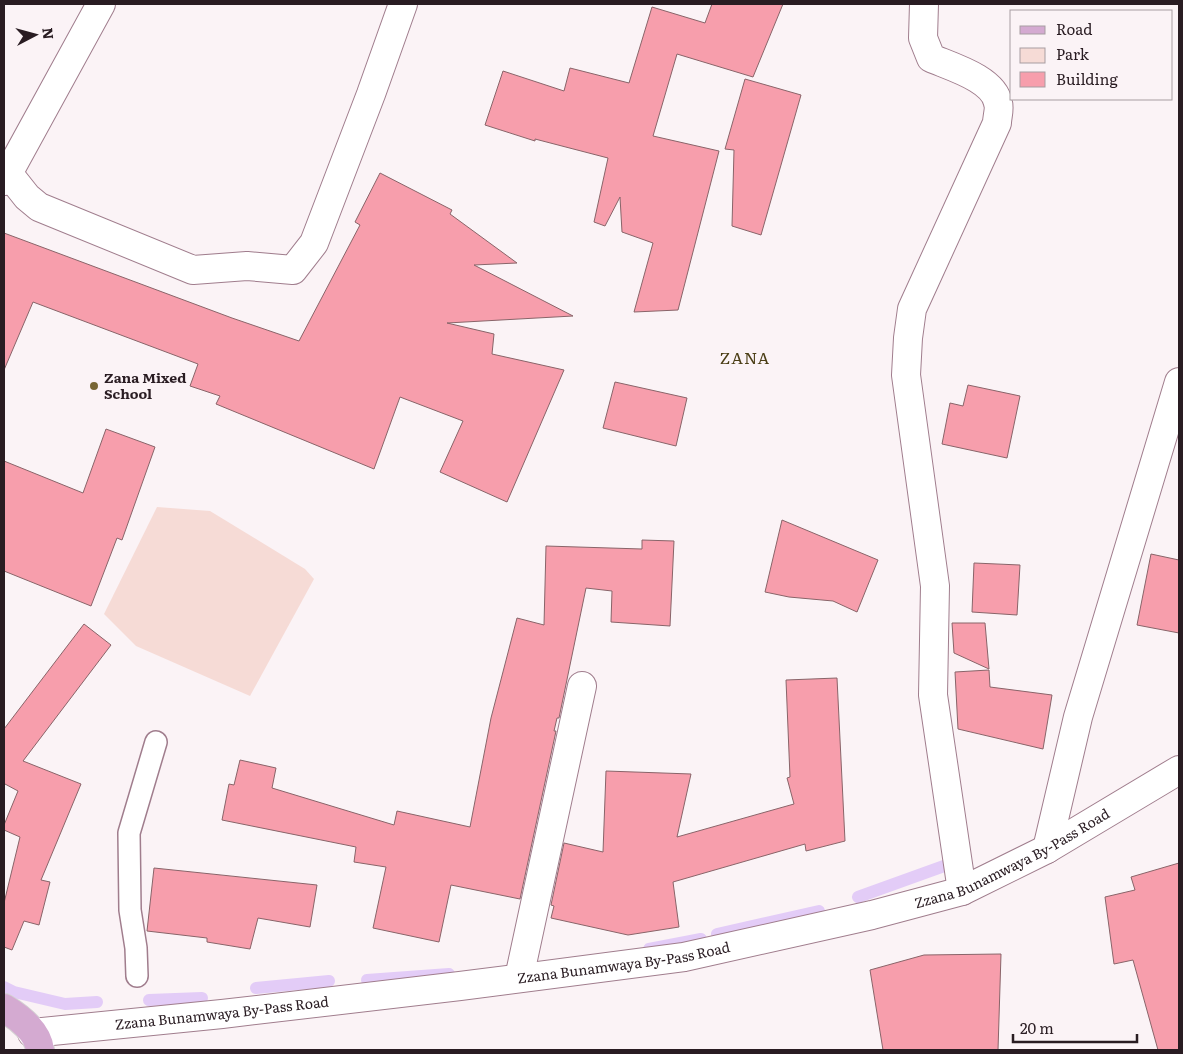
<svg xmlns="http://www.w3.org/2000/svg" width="1183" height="1054" font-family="Literata,serif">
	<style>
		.green { fill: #f6dbd6 }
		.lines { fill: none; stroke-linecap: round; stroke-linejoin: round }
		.stream { stroke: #e3ccf7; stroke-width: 12 }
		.building { fill: #f79eac; stroke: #896469 }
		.service-casing { stroke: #a07d8d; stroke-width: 24 }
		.minor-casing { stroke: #a07d8d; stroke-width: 30 }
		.tertiary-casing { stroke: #a07d8d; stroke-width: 30 }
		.primary-casing { stroke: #d4d2d3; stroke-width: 30 }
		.service { stroke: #fff; stroke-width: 21 }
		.minor { stroke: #fff; stroke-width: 28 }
		.tertiary { stroke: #fff; stroke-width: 28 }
		.primary { stroke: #d4aad1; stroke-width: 28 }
		.poi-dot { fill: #786635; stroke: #fbf3f6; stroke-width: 2 }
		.labels { text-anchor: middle; stroke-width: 4; stroke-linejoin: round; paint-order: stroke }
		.poi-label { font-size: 14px; font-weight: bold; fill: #291c22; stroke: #fbf3f6; text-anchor: start }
		.street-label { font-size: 14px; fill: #291c22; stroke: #fbf3f6 }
		.quarter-label { font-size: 16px; letter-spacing: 1px; fill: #4b3e15; stroke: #fbf3f6 }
	</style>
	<rect width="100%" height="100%" fill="#fbf3f6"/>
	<path class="green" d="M 157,507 L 210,511 L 305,569 L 314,579 L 250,696 L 136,646 L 104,614 Z"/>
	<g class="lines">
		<g class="stream">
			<path d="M 858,897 L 944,866"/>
			<path d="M 717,934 L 819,911"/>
			<path d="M 649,949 L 701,939"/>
			<path d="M 367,980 L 449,974"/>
			<path d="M 4,987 L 14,992 L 65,1004 L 97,1002"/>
			<path d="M 256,988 L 329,981"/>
			<path d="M 149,1000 L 202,998"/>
		</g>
	</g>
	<g class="building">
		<path d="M 712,4 L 783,4 L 753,77 L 677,54 L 653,136 L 719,151 L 678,310 L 634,312 L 653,243 L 622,232 L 620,197 L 605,226 L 594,222 L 608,158 L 535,139 L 535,141 L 485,125 L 503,71 L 564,91 L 570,68 L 629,83 L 652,7 L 705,23 Z"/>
		<path d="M 745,79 L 801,95 L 761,235 L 732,226 L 734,150 L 725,149 Z"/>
		<path d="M 380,173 L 452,210 L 450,214 L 517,263 L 474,265 L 573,316 L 447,323 L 494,334 L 492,354 L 564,370 L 507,502 L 440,472 L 463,421 L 400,397 L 374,469 L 216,404 L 220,396 L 190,386 L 198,364 L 33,302 L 4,370 L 4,233 L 232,318 L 299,341 L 360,225 L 355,222 Z"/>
		<path d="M 615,382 L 687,398 L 676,446 L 603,428 Z"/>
		<path d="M 968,385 L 1020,396 L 1007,458 L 942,444 L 950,403 L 963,406 Z"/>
		<path d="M 106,429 L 155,447 L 122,540 L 117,538 L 91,606 L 4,571 L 4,461 L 83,493 Z"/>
		<path d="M 782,520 L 878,560 L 857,612 L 833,601 L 789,597 L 765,592 Z"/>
		<path d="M 642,540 L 674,541 L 670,626 L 611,622 L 612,591 L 586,588 L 559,718 L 557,718 L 554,731 L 556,731 L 520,899 L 451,885 L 439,942 L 373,928 L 386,867 L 354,862 L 356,847 L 222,820 L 229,784 L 234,785 L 240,760 L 276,768 L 272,788 L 394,825 L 397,811 L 470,827 L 491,718 L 517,618 L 544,625 L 546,546 L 642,549 Z"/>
		<path d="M 1151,554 L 1179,560 L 1179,633 L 1137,625 Z"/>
		<path d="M 974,563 L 1020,565 L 1017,615 L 972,612 Z"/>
		<path d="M 952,623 L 985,623 L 989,669 L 954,653 Z"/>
		<path d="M 84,624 L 111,645 L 23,761 L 81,784 L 41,880 L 50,882 L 39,925 L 24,921 L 12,950 L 4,947 L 4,903 L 20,837 L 4,830 L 4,825 L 18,791 L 5,784 L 4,786 L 4,729 Z"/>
		<path d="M 989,670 L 990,687 L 1052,695 L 1043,749 L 958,729 L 955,672 Z"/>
		<path d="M 837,678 L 845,841 L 806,851 L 805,844 L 673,882 L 679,927 L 628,935 L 551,918 L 554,906 L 551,905 L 564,843 L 603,852 L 606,771 L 691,774 L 677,837 L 794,804 L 787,778 L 790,777 L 786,680 Z"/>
		<path d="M 1179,863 L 1179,1050 L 1158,1050 L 1133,960 L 1114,964 L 1105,897 L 1135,890 L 1131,877 Z"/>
		<path d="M 154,868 L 317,885 L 310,927 L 258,918 L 250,949 L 207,942 L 207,938 L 147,931 Z"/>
		<path d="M 1001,954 L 998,1050 L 883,1050 L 870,970 L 924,955 Z"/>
	</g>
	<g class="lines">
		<g class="service-casing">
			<path id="service" d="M 137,976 L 136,948 L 130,910 L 129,833 L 156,742"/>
		</g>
		<g class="minor-casing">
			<g id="minor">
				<path d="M 924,4 L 923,38 L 931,58 C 952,67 994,79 998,103 C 1000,109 997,117 997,123 L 912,309 L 908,338 L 906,375 L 935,586 L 933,695 L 962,891"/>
				<path d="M 4,168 L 27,197 L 39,207 L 193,270 L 247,266 L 293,270 L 314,243 L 371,94 L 403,4"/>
				<path d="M 4,181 L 101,4"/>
				<path d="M 1047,849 L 1078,717 L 1179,382"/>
				<path d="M 519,978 L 582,686"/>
			</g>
		</g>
		<g class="tertiary-casing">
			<g id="tertiary">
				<path id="s1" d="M 32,1033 L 222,1014 L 460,986 L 684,957 L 872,915 L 962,891 L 1047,849 L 1179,770"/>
			</g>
		</g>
		<g class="primary-casing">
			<path id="primary" d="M 4,1008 C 19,1017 38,1032 40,1050"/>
		</g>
		<use href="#service" class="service"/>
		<use href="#minor" class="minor"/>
		<use href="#tertiary" class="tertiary"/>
		<use href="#primary" class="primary"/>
	</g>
	<circle class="poi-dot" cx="94" cy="386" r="5"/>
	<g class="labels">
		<g class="poi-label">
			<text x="104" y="383">Zana Mixed<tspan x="104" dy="16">School</tspan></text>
		</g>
		<g class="street-label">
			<text dy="5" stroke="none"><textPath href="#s1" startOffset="1001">Zzana Bunamwaya By-Pass Road</textPath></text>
			<text dy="5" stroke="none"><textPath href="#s1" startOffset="596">Zzana Bunamwaya By-Pass Road</textPath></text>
			<text dy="5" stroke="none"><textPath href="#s1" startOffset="191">Zzana Bunamwaya By-Pass Road</textPath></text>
		</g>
		<g class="quarter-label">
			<text x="745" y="364">ZANA</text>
		</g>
	</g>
	<rect width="1183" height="1054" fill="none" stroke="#291c22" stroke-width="10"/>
	<rect x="1010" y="10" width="162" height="90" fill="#fbf3f6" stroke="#a79da1"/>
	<rect x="1020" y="26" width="25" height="8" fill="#d4aad1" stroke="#a79da1"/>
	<text x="1056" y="35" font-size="15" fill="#291c22">Road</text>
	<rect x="1020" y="48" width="25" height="15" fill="#f6dbd6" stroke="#a79da1"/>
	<text x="1056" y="60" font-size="15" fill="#291c22">Park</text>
	<rect x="1020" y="72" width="25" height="15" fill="#f79eac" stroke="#a79da1"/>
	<text x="1056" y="85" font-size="15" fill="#291c22">Building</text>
	<g transform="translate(35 35) rotate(84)" stroke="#fbf3f6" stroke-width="4" paint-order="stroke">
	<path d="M0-4L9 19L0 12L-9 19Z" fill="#291c22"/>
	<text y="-8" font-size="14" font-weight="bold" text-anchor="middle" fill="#291c22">N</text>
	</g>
	<path d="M1013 1034v8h124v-8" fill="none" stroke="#291c22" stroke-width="2.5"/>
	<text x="1020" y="1034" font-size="15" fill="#291c22" stroke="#fbf3f6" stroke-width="4" paint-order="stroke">20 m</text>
</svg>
